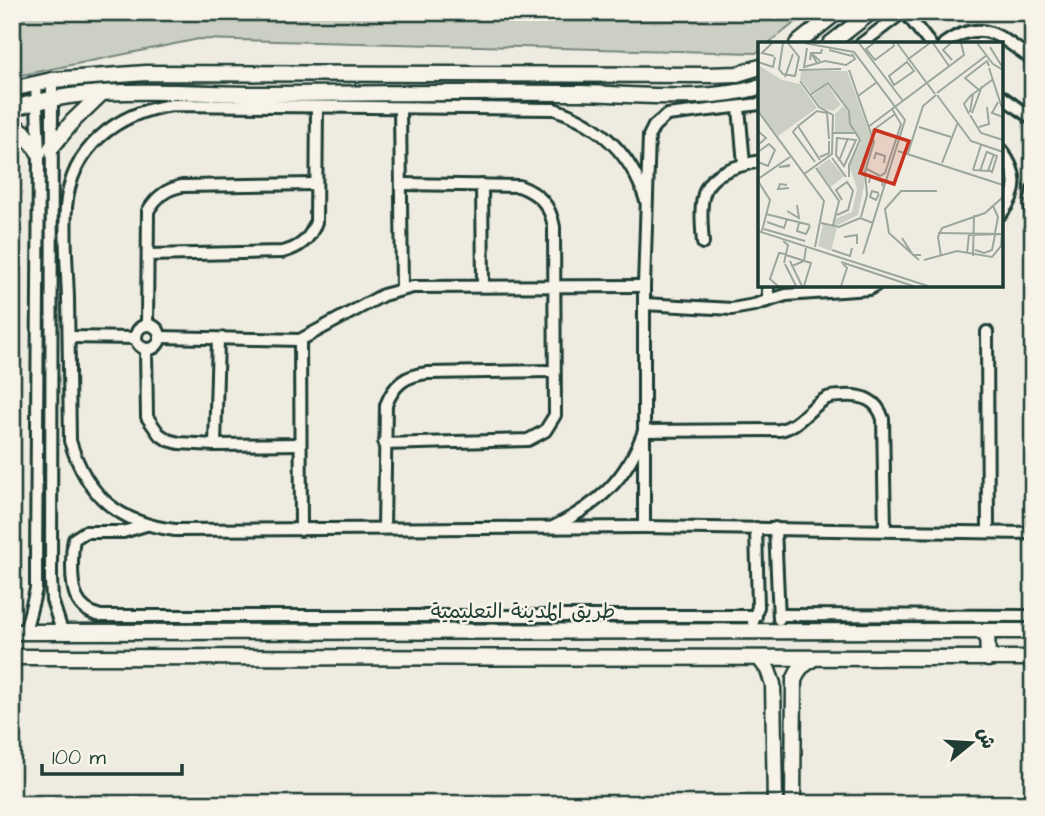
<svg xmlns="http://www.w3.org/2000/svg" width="1045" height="816" font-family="'Architects Daughter','Playpen Sans Arabic',sans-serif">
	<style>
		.green { fill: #cccfc4; stroke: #76867c; stroke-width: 2 }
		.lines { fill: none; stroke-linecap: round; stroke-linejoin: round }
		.minor-casing { stroke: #1f3d34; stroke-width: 16 }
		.tertiary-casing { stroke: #1f3d34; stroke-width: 19 }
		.minor { stroke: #f7f3e8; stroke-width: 10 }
		.tertiary { stroke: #f7f3e8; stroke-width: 14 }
		.labels { text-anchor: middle; stroke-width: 5; stroke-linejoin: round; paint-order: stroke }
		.street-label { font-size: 21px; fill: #1f3d34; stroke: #f7f3e8 }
		.inset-road { fill: none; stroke: #9ba69c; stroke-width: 2 }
		.view { fill: #c8321e; fill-opacity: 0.15; stroke: #c8321e; stroke-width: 3.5 }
		.inset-edge { fill: none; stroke: #1f3d34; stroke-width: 3.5 }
	</style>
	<rect width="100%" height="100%" fill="#eeece1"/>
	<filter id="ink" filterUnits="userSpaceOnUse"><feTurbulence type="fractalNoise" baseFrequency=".0143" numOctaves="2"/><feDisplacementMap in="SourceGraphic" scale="14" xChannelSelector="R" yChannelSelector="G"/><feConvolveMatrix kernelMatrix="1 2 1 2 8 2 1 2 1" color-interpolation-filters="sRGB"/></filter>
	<g filter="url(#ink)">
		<path class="green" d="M 12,12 L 808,12 L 768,44 L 760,44 L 760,50 L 756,53 L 199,39 L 12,77 Z"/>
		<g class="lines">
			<g class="minor-casing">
				<g id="minor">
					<path d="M 905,12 L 930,44"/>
					<path d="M 861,44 L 903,12"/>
					<path d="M 944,44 C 982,16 1000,37 1033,60"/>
					<path d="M 52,80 L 51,579 L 52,600 L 62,631"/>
					<path d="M 1001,96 L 1033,119"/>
					<path d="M 400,108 L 402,289"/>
					<path d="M 739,108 L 744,164"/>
					<path d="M 1001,150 C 1019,173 1019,192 1001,214"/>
					<path d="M 482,185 L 483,286"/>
					<path d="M 1033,189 L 1030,205 L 1033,224"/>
					<path d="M 646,201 C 631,153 600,124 554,109 L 172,105 C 116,113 71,148 66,207 C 64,237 67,268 68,298 C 69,346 69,394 70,441 C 87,496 118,523 175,530 L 644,527 L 1033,533"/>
					<path d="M 703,243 C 698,186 702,173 760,161"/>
					<path d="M 148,255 L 282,252 C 300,248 310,239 316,222 L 317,107"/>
					<path d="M 768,301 L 768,285"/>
					<path d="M 644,304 L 732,309 L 754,305 L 786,295 L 869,289 L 876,285"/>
					<path d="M 147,325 L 148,211 C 156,197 166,189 182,186 L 316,184"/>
					<circle cx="148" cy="337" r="12"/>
					<path d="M 987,332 L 988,532"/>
					<path d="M 69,337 L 136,338"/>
					<path d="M 160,337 L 300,340 L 383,295 L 413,287 L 644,286"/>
					<path d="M 300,340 L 301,530"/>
					<path d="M 146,349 L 147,417 L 159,434 L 168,440 L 179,443 L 215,445 L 300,444"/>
					<path d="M 384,444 L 528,440 L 545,431 L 555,415 L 554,227 C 550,205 540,194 519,186 L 402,184"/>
					<path d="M 215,445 L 218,339"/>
					<path d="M 146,525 L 123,532 L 85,532 L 74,539 C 72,548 72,558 72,567 C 72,590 75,610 101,616 L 756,616"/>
					<path d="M 553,527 C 599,504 626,480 644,431 L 780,430 C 800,426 809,407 827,398 C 832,396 838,396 843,396 C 862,395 877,399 883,419 L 885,530"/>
					<path d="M 644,527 L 644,286 L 649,136 L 654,126 L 667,115 L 760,104"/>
					<path d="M 384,528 L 386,405 C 394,384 406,375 428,373 L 554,371"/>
					<path d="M 775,528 L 779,619"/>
					<path d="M 779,615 L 1033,616"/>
					<path d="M 753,622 L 758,607 L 756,528"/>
					<path d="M 25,632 L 36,589 L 36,563 L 39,153 L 36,83"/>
				</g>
			</g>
			<g class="tertiary-casing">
				<g id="tertiary">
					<path d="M 797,44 L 837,12"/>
					<path d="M 830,44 L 871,12"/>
					<path d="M 12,89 L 52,80 L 146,73 L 708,75 L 737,74 L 760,67"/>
					<path d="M 12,109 C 87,84 177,93 255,94 C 363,94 472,92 580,93 C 639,94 702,103 760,87"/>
					<path d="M 12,124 L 24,132 L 39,153"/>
					<path d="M 51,148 L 73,121 L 100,95"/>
					<path d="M 987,631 L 988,659"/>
					<path d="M 12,632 L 1033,631"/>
					<path d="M 12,657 L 1033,658"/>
					<path d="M 760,659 L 768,670 L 773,684 L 775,804"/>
					<path d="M 793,804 L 794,680 L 800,668 L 811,660"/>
				</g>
			</g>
			<use href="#minor" class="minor"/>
			<use href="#tertiary" class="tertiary"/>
		</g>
	</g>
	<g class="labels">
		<g class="street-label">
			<text x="523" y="618">طريق المدينة التعليمية</text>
		</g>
	</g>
	<g transform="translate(758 42)">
		<rect width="245" height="245" fill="#eeece1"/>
		<path d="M 0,23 L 24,38 L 42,42 L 59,66 L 20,94 L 0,67 ZM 43,29 L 89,29 L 115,100 L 100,173 L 80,183 L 76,183 L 77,177 L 94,170 L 99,147 L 91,123 L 103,101 L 92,82 L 92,71 L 71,40 L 53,51 L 42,37 ZM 69,42 L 83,63 L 75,69 L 64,66 L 54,54 ZM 85,64 L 91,71 L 95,90 L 77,90 L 77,72 ZM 71,117 L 86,134 L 73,145 L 59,126 ZM 65,182 L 79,186 L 73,209 L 60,204 Z" fill="#cccfc4"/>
		<path class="inset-road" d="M 14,1 L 4,11 L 16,14M 25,1 L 21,27 L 25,32 L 37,34 L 41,15 L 30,1M 46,1 L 96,10 L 147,78 L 105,212M 101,1 L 145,59M 116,1 L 108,7 L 117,18 L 136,4 L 135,1M 139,1 L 177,52M 175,1 L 191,24M 193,1 L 185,8 L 194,18M 219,1 L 235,22 L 245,28M 232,5 L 245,26M 49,6 L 46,25 L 67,19 L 88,23 L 97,17 L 94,12M 71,8 L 94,14M 52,18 L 53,11 L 63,11 L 64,7M 149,18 L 172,1M 0,20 L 15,25 L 17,15M 149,20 L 156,29 L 136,43 L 131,34 ZM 59,21 L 53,11 L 62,19M 231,26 L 245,69M 41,28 L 83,27M 91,28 L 116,100 L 107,130 L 109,153 L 103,175M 27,35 L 35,12M 42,39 L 61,65 L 75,73 L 74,112 L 46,132M 220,47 L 207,36 L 229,19 L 231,24M 179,51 L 229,13M 52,53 L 70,41 L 91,69 L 92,82 L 102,98 L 91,123 L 91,135M 179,53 L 213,99 L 245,110M 100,54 L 119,40M 240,60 L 234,71 L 245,75M 0,69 L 66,159 L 57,205M 212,70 L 215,52 L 234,38M 214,71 L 224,44M 211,72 L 206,62 L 214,52M 212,73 L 223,91 L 245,98M 39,85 L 35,90 L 57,120M 110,85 L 206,13 L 203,1M 161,85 L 193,95M 221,85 L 231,82 L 229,65M 0,89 L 8,96 L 0,103M 114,89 L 137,72M 75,91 L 99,91M 79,96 L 98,98 L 86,124 L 78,113 ZM 140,109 L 245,143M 0,110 L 11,102 L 17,108 L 10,124 L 0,120M 229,110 L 239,114 L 234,130 L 230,128M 150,111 L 165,64 L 178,53M 62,115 L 71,111 L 71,99M 74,116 L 88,135M 116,117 L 118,111 L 127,114 L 126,121M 62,118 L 40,84 L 59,69 L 69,71 L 71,97M 81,119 L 90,96M 184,121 L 200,80M 32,124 L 21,125 L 32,123M 58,126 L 81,159 L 75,183M 109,127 L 122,134 L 127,131 L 143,82 L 134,67M 215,128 L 230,129 L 236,112M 215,128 L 223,103M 222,129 L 229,109M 0,137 L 32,115M 0,139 L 12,158 L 4,189M 111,141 L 112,135 L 125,140 L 124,144M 29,143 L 22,142 L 20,147 L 31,146M 121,151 L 114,149 L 112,155 L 118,158 L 121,152M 235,164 L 240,175 L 237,191M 29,169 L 41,176 L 39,163M 8,172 L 52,183M 79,173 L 90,168 L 95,149 L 89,140 L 78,148 L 84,158M 9,180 L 26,186 L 29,177M 41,181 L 39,189 L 48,192 L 52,184M 63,181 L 81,185 L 102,176 L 115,181M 6,187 L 47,199M 0,189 L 170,244M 180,191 L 244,192 L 211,193 L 209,211M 86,195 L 99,193 L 99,202M 144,196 L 155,213 L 163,213M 25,199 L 30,203 L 26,221M 74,208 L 92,214 L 94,206M 217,208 L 226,211 L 234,208 L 237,193M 28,213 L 53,221 L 46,244M 183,214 L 180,195 L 184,186 L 227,171 L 245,155M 215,214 L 216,173M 161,218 L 131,191 L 127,167 L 143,149 L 179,149M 166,218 L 199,209 L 234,215 L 243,204 L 245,178M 32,219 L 44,244M 83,220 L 155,244M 27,222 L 38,244M 34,224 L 46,219 L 48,206M 20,244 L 12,237 L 21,211 L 27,212M 83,244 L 89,226 L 85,222"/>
		<path class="view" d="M 117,88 L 151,99 L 136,142 L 102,131 Z"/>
		<rect width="245" height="245" class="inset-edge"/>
	</g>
	<rect width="1045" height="816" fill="none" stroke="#f7f3e8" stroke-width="42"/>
	<rect x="21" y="21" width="1003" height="774" fill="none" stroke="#1f3d34" stroke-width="2.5" filter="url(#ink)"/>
	<g transform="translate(971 743) rotate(72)" stroke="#f7f3e8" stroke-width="5" paint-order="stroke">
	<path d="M0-5L12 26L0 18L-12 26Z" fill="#1f3d34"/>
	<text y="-10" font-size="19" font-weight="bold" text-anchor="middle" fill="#1f3d34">ش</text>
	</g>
	<path d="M42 764v10h140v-10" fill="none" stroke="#1f3d34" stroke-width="3.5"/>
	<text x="52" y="764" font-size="21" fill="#1f3d34" stroke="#f7f3e8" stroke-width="5" paint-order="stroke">100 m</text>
</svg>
